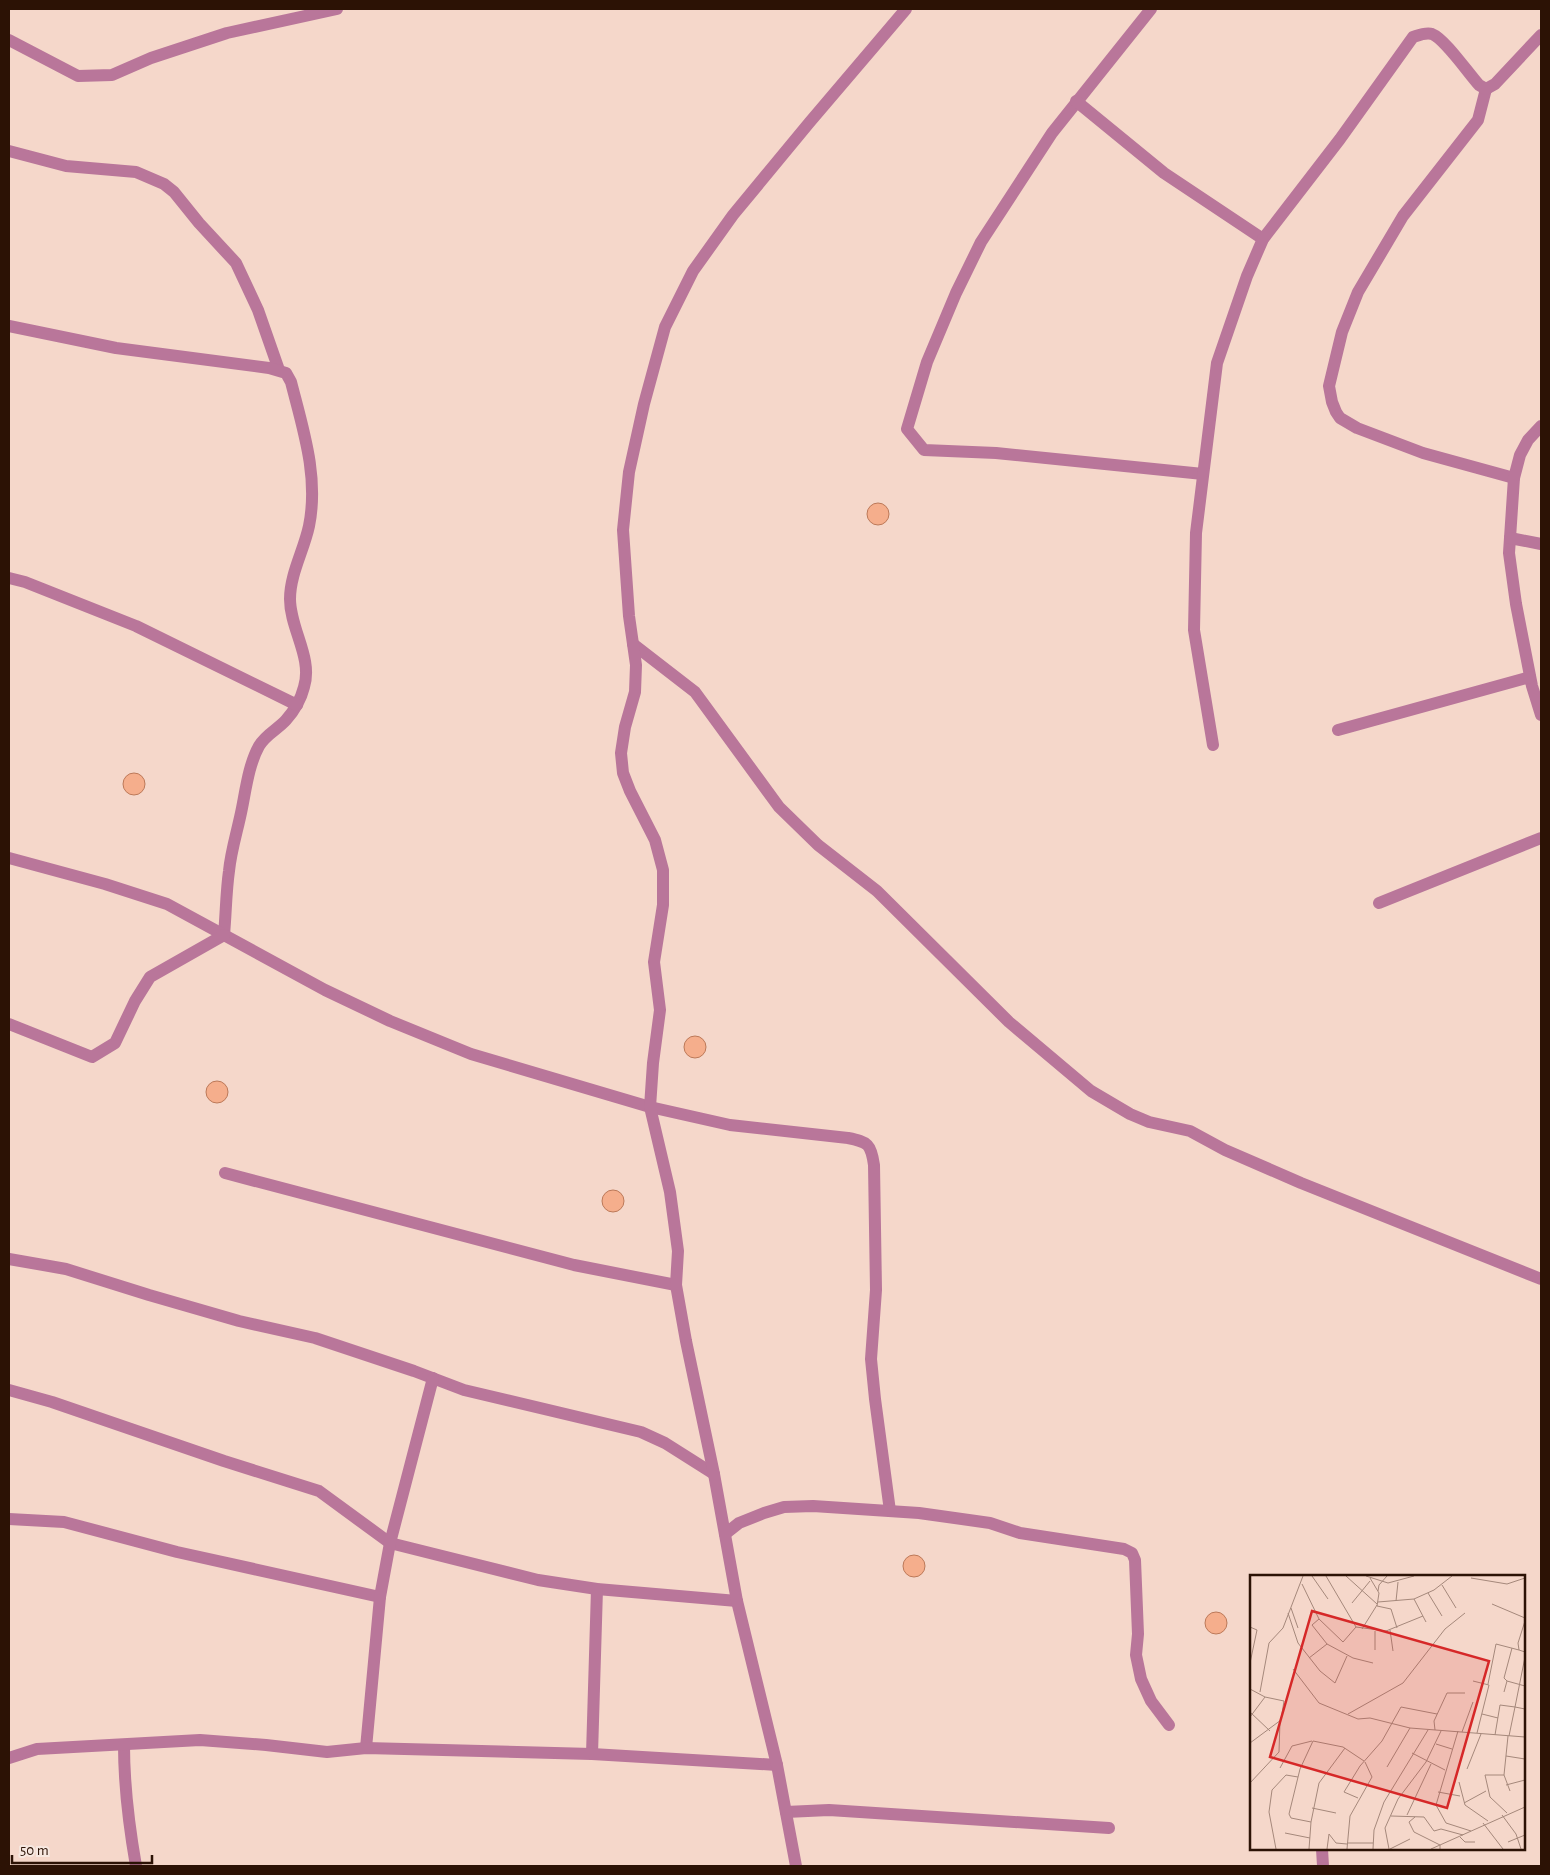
<svg xmlns="http://www.w3.org/2000/svg" width="1550" height="1875" font-family="'Alegreya Sans',sans-serif">
	<style>
		.building { fill: #f5ae8c; stroke: #bc7959 }
		.lines { fill: none; stroke-linecap: round; stroke-linejoin: round }
		.minor { stroke: #b9769a; stroke-width: 12 }
		.inset-road { fill: none; stroke: #a5887b; stroke-width: 1 }
		.view { fill: #d62828; fill-opacity: 0.15; stroke: #d62828; stroke-width: 2.5 }
		.inset-edge { fill: none; stroke: #2c1205; stroke-width: 2.5 }
	</style>
	<rect width="100%" height="100%" fill="#f5d7ca"/>
	<g class="building">
		<circle cx="878" cy="514" r="11"/>
		<circle cx="134" cy="784" r="11"/>
		<circle cx="695" cy="1047" r="11"/>
		<circle cx="217" cy="1092" r="11"/>
		<circle cx="613" cy="1201" r="11"/>
		<circle cx="914" cy="1566" r="11"/>
		<circle cx="1216" cy="1623" r="11"/>
	</g>
	<g class="lines">
		<g class="minor">
			<path d="M 1151,9 L 1052,133 L 981,242 L 956,293 L 927,362 L 907,429 L 924,450 L 996,453 L 1203,474"/>
			<path d="M 9,40 L 78,76 L 112,75 L 151,58 L 227,33 L 337,9"/>
			<path d="M 1486,89 L 1478,120 L 1403,216 L 1358,292 L 1342,332 L 1329,386 L 1332,402 L 1336,412 L 1340,418 L 1357,428 L 1423,453 L 1514,478"/>
			<path d="M 1076,101 L 1164,173 L 1263,239"/>
			<path d="M 9,151 L 66,166 L 136,172 L 164,184 L 174,192 L 199,223 L 236,263 L 258,310 L 279,370"/>
			<path d="M 9,326 L 116,348 L 269,368 L 286,373 L 291,382 C 303,429 319,477 309,526 C 304,550 290,574 290,599 C 290,629 313,658 304,687 C 301,699 294,711 286,720 C 277,730 266,734 259,746 C 249,764 246,788 242,808 C 238,829 231,850 229,871 C 226,892 226,913 224,935"/>
			<path d="M 1541,426 L 1528,440 L 1520,455 L 1514,478 L 1509,553 L 1516,604 L 1532,686 L 1541,715"/>
			<path d="M 1510,538 L 1541,544"/>
			<path d="M 9,578 L 25,582 L 136,626 L 297,705"/>
			<path d="M 633,644 L 695,692 L 779,807 L 818,845 L 877,891 L 1009,1022 L 1091,1091 L 1130,1114 L 1149,1122 L 1190,1131 L 1225,1150 L 1301,1183 L 1541,1279"/>
			<path d="M 1338,730 L 1530,677"/>
			<path d="M 1213,745 L 1194,630 L 1196,533 L 1217,363 L 1247,276 L 1263,239 L 1340,139 L 1413,37 C 1419,35 1426,32 1432,34 C 1445,39 1468,73 1479,85 L 1486,89 L 1495,84 L 1541,35"/>
			<path d="M 9,858 L 105,884 L 167,904 L 325,990 L 390,1021 L 471,1054 L 650,1107 L 730,1125 L 848,1138 C 868,1142 871,1144 874,1165 L 876,1290 L 871,1359 L 875,1399 L 890,1511"/>
			<path d="M 1379,903 L 1541,838"/>
			<path d="M 9,1024 L 92,1057 L 115,1043 L 135,1001 L 150,977 L 224,935"/>
			<path d="M 225,1173 L 574,1265 L 676,1285"/>
			<path d="M 9,1259 L 66,1269 L 149,1295 L 239,1321 L 315,1338 L 414,1371 L 464,1390 L 641,1432 L 665,1443 L 714,1474"/>
			<path d="M 9,1390 L 52,1402 L 224,1461 L 319,1491 L 390,1543 L 538,1580 L 597,1589 L 737,1601"/>
			<path d="M 9,1519 L 64,1522 L 177,1552 L 380,1597"/>
			<path d="M 725,1534 L 739,1523 L 764,1513 L 784,1507 L 813,1506 L 919,1513 L 990,1523 L 1020,1533 L 1124,1549 L 1132,1553 L 1135,1560 L 1138,1634 L 1136,1655 L 1141,1679 L 1151,1701 L 1169,1725"/>
			<path d="M 124,1745 C 124,1786 129,1826 136,1866"/>
			<path d="M 366,1748 L 380,1597 L 390,1543 L 433,1378"/>
			<path d="M 592,1754 L 597,1589"/>
			<path d="M 9,1758 L 37,1749 L 200,1740 L 266,1745 L 327,1752 L 366,1748 L 592,1754 L 777,1765"/>
			<path d="M 786,1812 L 829,1810 L 1109,1828"/>
			<path d="M 1322,1849 L 1323,1866"/>
			<path d="M 796,1866 L 777,1765 L 737,1601 L 714,1474 L 686,1341 L 676,1285 L 678,1251 L 670,1192 L 650,1107 L 653,1063 L 660,1010 L 654,962 L 663,905 L 663,870 L 655,840 L 630,791 L 623,773 L 621,753 L 625,727 L 635,692 L 636,665 L 629,616 L 623,530 L 629,472 L 644,404 L 665,327 L 693,271 L 733,215 L 809,123 L 906,9"/>
		</g>
	</g>
	<g transform="translate(1250 1575)">
		<rect width="275" height="275" fill="#f5d7ca"/>
		<path class="inset-road" d="M 62,1 L 78,24M 76,1 L 106,52 L 136,56 L 173,41M 96,1 L 127,29M 116,1 L 138,8 L 164,1M 120,3 L 129,18 L 127,31 L 141,34 L 147,53M 221,3 L 257,9 L 275,3M 52,9 L 69,44 L 62,50 L 77,69 L 103,83 L 123,88M 192,10 L 206,33M 128,16 L 129,10 L 137,1M 178,18 L 192,41M 164,24 L 176,47M 146,26 L 148,7M 128,27 L 164,24 L 184,15 L 202,1M 102,28 L 120,6M 242,29 L 275,43M 41,33 L 48,53M 38,38 L 48,68 L 70,96 L 85,108 L 97,81M 69,44 L 93,67 L 106,52M 275,46 L 268,68 L 269,75 L 275,77M 0,52 L 7,55 L 0,88M 112,54 L 127,30M 140,55 L 143,76M 125,75 L 125,56M 59,83 L 77,69M 43,94 L 69,128 L 108,144 L 120,143 L 160,153 L 275,162M 223,106 L 239,110 L 227,158M 257,106 L 254,103 L 262,73M 238,109 L 246,69 L 269,75M 0,114 L 15,122 L 0,142M 10,117 L 19,68 L 33,53 L 53,1M 254,117 L 257,106 L 275,111M 0,137 L 20,156M 98,139 L 153,108 L 195,54 L 215,38M 232,139 L 248,143M 185,155 L 184,146 L 197,118 L 215,118M 208,156 L 186,230 L 196,248 L 221,256M 212,157 L 223,127M 245,160 L 250,130 L 265,132 L 275,82M 259,161 L 265,132 L 275,134M 0,168 L 31,145 L 34,126 L 15,122M 186,169 L 202,174M 162,178 L 195,195M 256,181 L 275,184M 137,192 L 160,153M 30,193 L 42,171 L 62,166M 217,194 L 231,159M 254,200 L 258,161M 209,207 L 215,230 L 238,246M 0,208 L 29,177 L 30,146M 256,210 L 275,205M 188,217 L 210,221M 108,223 L 94,217 L 110,191 L 132,166 L 151,132 L 187,139M 214,228 L 236,216M 62,233 L 86,238M 257,238 L 240,222 L 235,200 L 254,200 L 260,216M 157,240 L 181,189M 252,240 L 266,259 L 271,274M 141,241 L 174,242 L 184,256 L 191,254 L 213,260M 165,242 L 159,247 L 164,257 L 190,270 L 190,274M 61,247 L 69,208 L 95,173M 233,248 L 253,274M 35,258 L 60,263M 210,262 L 215,267 L 225,267M 258,267 L 275,260M 97,268 L 123,268M 26,274 L 19,237 L 22,215 L 36,200 L 48,202M 59,274 L 61,247 L 41,243 L 39,239 L 50,194 L 63,166 L 93,172 L 114,186M 77,274 L 79,259 L 86,268 L 97,269M 97,274 L 100,241 L 122,202 L 115,187M 123,274 L 124,255 L 134,227 L 178,155M 139,274 L 135,253 L 148,224 L 176,187 L 191,156M 140,274 L 160,264M 181,274 L 275,232"/>
		<path class="view" d="M 62,36 L 239,86 L 197,233 L 20,182 Z"/>
		<rect width="275" height="275" class="inset-edge"/>
	</g>
	<rect width="1550" height="1875" fill="none" stroke="#2c1205" stroke-width="20"/>
	<path d="M12 1855v8h140v-8" fill="none" stroke="#2c1205" stroke-width="2.5"/>
	<text x="20" y="1855" font-size="15" fill="#2c1205" stroke="#f7e8e1" stroke-width="4" paint-order="stroke">50 m</text>
</svg>
